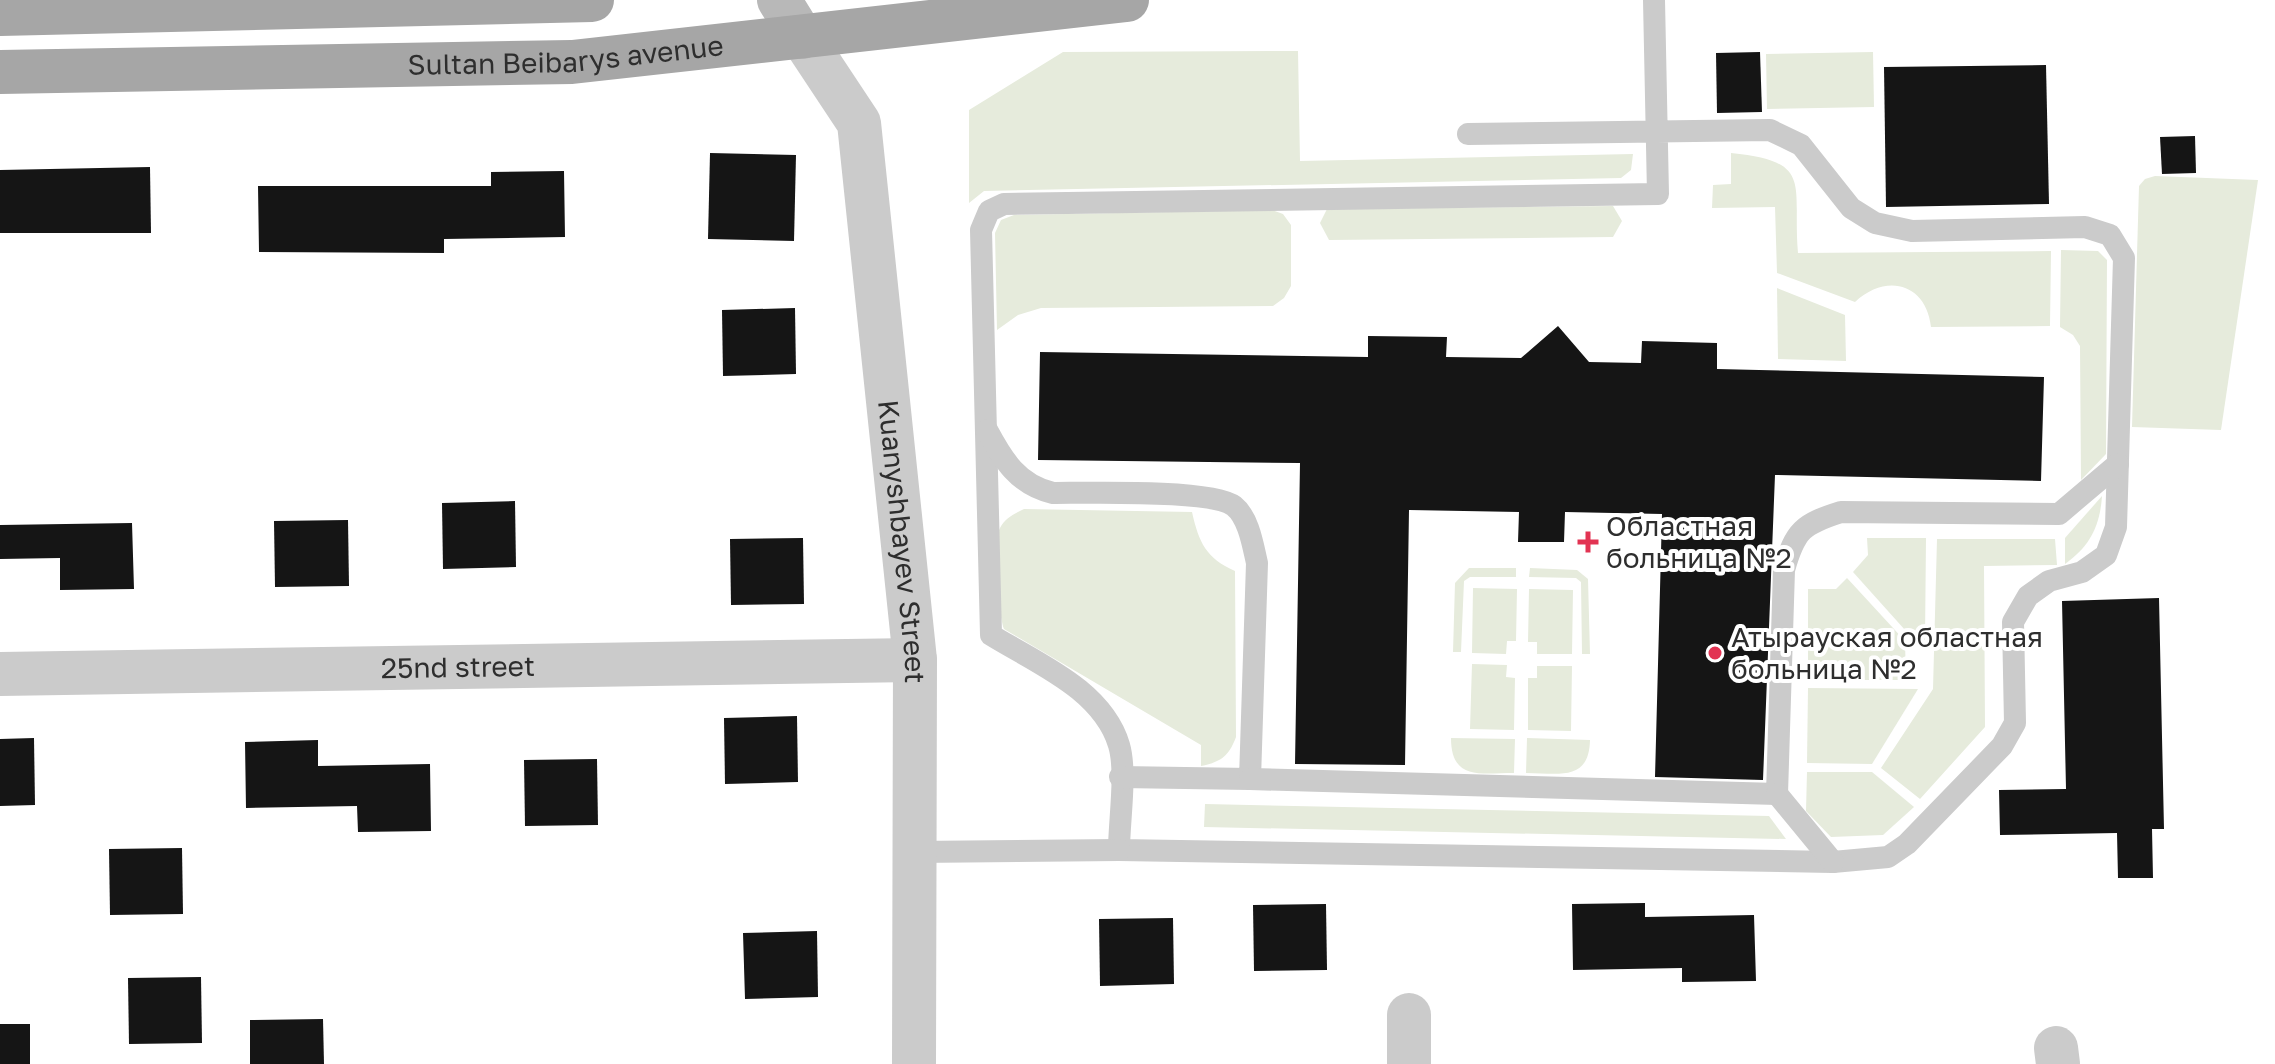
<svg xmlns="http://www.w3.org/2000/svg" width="2275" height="1064" font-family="'Golos Text',sans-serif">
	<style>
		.green { fill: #e6ebdc }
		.building { fill: #151515 }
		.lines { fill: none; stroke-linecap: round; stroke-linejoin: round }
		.lane { stroke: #cbcbcb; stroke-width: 22 }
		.street { stroke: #cbcbcb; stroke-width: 44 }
		.secondary { stroke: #b8b8b8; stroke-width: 44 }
		.primary { stroke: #a6a6a6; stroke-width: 44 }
		.poi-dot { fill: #e23352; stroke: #fff; stroke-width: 3 }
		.labels { text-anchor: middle; stroke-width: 8; stroke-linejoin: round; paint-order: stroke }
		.street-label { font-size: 28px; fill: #2e2e2e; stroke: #fff }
		.poi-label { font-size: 28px; fill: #2e2e2e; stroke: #fff; text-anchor: start }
	</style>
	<rect width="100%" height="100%" fill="#fff"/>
	<g class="green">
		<path d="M 1298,51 L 1300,161 L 1633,154 L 1631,170 L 1621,178 L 984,191 L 969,203 L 969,110 L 1063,52 Z"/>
		<path d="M 1873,52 L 1874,107 L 1767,109 L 1766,54 Z"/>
		<path d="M 1731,153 C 1815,161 1792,185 1798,253 L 2051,251 L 2050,326 L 1931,327 C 1926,283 1886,273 1855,302 L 1777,273 L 1775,207 L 1712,208 L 1713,185 L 1731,184 Z"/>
		<path d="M 2155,176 L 2258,180 L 2221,430 L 2132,427 L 2139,186 L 2145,179 Z"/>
		<path d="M 1613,206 L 1622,221 L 1613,237 L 1329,240 L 1320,223 L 1327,209 Z"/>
		<path d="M 1272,210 L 1283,214 L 1291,225 L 1291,286 L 1284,298 L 1273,306 L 1041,308 L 1018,315 L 997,330 L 995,233 L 1001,220 L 1014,215 Z"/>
		<path d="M 2061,250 L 2098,251 L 2107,260 L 2106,454 L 2081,480 L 2080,346 L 2073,335 L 2060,327 Z"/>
		<path d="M 1777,288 L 1845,315 L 1846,361 L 1778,359 Z"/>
		<path d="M 2102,496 C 2100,526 2090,546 2065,564 L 2065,538 Z"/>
		<path d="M 1024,509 L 1192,512 C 1199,543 1206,558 1235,571 L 1236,737 C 1229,756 1221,762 1201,766 L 1201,745 L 1004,629 C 998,612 992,543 1000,528 C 1005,518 1014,514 1024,509 Z"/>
		<path d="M 1867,538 L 1926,538 L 1925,640 L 1914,640 L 1853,572 L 1868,555 Z"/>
		<path d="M 1937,539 L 2055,539 L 2057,565 L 1984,566 L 1985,727 L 1920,799 L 1881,768 L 1933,689 Z"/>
		<path d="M 1469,568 L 1516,568 L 1516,577 L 1470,577 L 1464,581 L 1461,652 L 1453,652 L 1455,583 Z"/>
		<path d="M 1530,568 L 1577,570 L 1588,579 L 1590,654 L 1582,654 L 1581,582 L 1576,578 L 1529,577 Z"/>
		<path d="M 1847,578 L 1905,641 L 1906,680 L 1808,680 L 1808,589 L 1836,589 Z"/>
		<path d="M 1473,588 L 1517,589 L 1516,641 L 1507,641 L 1506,654 L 1472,653 Z"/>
		<path d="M 1529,589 L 1573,590 L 1572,654 L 1537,654 L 1537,642 L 1528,642 Z"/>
		<path d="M 1472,664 L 1507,665 L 1506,677 L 1515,678 L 1514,730 L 1470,729 Z"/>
		<path d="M 1537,666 L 1572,666 L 1571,731 L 1528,730 L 1528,678 L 1537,678 Z"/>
		<path d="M 1808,688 L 1918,689 L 1872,764 L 1807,763 Z"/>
		<path d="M 1451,738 L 1515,739 L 1514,773 C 1481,773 1451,781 1451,738 Z"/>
		<path d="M 1527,738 L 1590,740 C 1589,782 1559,773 1526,773 Z"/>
		<path d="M 1807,772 L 1872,772 L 1914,807 L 1883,835 L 1831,837 L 1806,811 Z"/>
		<path d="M 1205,804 L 1769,816 L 1786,839 L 1204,827 Z"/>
	</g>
	<g class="building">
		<path d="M 1760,52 L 1762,112 L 1717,113 L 1716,53 Z"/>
		<path d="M 2046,65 L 2049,204 L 1886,207 L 1884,67 Z"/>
		<path d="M 2195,136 L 2196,173 L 2162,174 L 2160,137 Z"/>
		<path d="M 710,153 L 796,155 L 794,241 L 708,239 Z"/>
		<path d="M 150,167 L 151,233 L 0,233 L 0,170 Z"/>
		<path d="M 564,171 L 565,237 L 444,239 L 444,253 L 259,252 L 258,186 L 491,186 L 491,172 Z"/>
		<path d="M 795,308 L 796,374 L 723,376 L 722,310 Z"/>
		<path d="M 1558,326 L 1589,362 L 1641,363 L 1642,341 L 1717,343 L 1717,369 L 2044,377 L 2041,481 L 1775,475 L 1763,780 L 1655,777 L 1662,514 L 1565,512 L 1564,542 L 1518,542 L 1519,512 L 1409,510 L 1405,765 L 1295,764 L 1300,463 L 1038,460 L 1040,352 L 1368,357 L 1368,336 L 1447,337 L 1446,357 L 1521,358 Z"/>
		<path d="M 515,501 L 516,567 L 443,569 L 442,503 Z"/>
		<path d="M 348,520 L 349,586 L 275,587 L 274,521 Z"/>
		<path d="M 132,523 L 134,589 L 60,590 L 60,558 L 0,559 L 0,525 Z"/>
		<path d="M 803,538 L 804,604 L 731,605 L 730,539 Z"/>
		<path d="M 2159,598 L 2164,829 L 2152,829 L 2153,878 L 2118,878 L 2117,833 L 2000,835 L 1999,790 L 2066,789 L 2062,601 Z"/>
		<path d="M 797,716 L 798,782 L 725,784 L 724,718 Z"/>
		<path d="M 34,738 L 35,805 L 0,806 L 0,739 Z"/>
		<path d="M 318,740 L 318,766 L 430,764 L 431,831 L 358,832 L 357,806 L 246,808 L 245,742 Z"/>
		<path d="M 597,759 L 598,825 L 525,826 L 524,760 Z"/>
		<path d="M 182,848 L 183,914 L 110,915 L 109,849 Z"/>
		<path d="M 1645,903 L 1645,917 L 1754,915 L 1756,981 L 1682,982 L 1682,968 L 1573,970 L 1572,904 Z"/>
		<path d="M 1326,904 L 1327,970 L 1254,971 L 1253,905 Z"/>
		<path d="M 1173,918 L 1174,984 L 1100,986 L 1099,919 Z"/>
		<path d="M 817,931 L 818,997 L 745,999 L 743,933 Z"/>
		<path d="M 201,977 L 202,1043 L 129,1044 L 128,978 Z"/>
		<path d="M 323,1019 L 324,1064 L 250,1064 L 250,1020 Z"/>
		<rect x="0" y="1024" width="30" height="40"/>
	</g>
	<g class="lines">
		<g class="lane">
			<path d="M 1468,134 L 1770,130 L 1801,145 L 1851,208 L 1875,223 L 1912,231 L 2085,227 L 2110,235 L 2124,258 L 2116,527 L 2106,555 L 2082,572 L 2049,581 L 2028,596 L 2013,622 L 2015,723 L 2002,746 L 1907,844 L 1888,857 L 1833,862 L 1119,850 C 1119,821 1127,772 1119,745 C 1102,689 1036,663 991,635 L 981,230 L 989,211 L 1004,204 L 1658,194 L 1654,0"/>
			<path d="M 987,430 C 1003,460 1018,485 1053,493 C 1086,493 1212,489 1234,506 C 1249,518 1253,546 1257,563 L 1250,779 L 1120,777"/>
			<path d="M 1250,779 L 1777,794 L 1784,570 C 1795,530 1803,524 1841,512 L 2059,514 L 2118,464"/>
			<path d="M 1777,794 L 1833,862"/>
			<path d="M 915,852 L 1119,850"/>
		</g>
		<g class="street">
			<path id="s1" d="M 802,37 L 859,123 L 915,660 L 914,1064"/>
			<path id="s2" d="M 0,674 L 915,660"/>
			<path d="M 2056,1048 L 2058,1064"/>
			<path d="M 1409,1064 L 1409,1015"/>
		</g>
		<path class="secondary" d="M 779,0 L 802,37"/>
		<g class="primary">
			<path d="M 0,14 L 592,0"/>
			<path id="s3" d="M 0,72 L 572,62 L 1127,0"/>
		</g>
	</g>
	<g class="poi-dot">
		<path d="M1584 530h8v8h8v8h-8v8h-8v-8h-8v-8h8z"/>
		<circle cx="1715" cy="653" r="8"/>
	</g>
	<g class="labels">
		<g class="street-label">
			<text dy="10" stroke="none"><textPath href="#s3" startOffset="566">Sultan Beibarys avenue</textPath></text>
			<text dy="10" stroke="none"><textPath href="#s1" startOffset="524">Kuanyshbayev Street</textPath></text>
			<text dy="10" stroke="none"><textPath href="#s2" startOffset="458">25nd street</textPath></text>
		</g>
		<g class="poi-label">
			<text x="1606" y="536">Областная<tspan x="1606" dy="32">больница №2</tspan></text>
			<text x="1731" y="647">Атырауская областная<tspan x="1731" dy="32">больница №2</tspan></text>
		</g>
	</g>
</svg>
